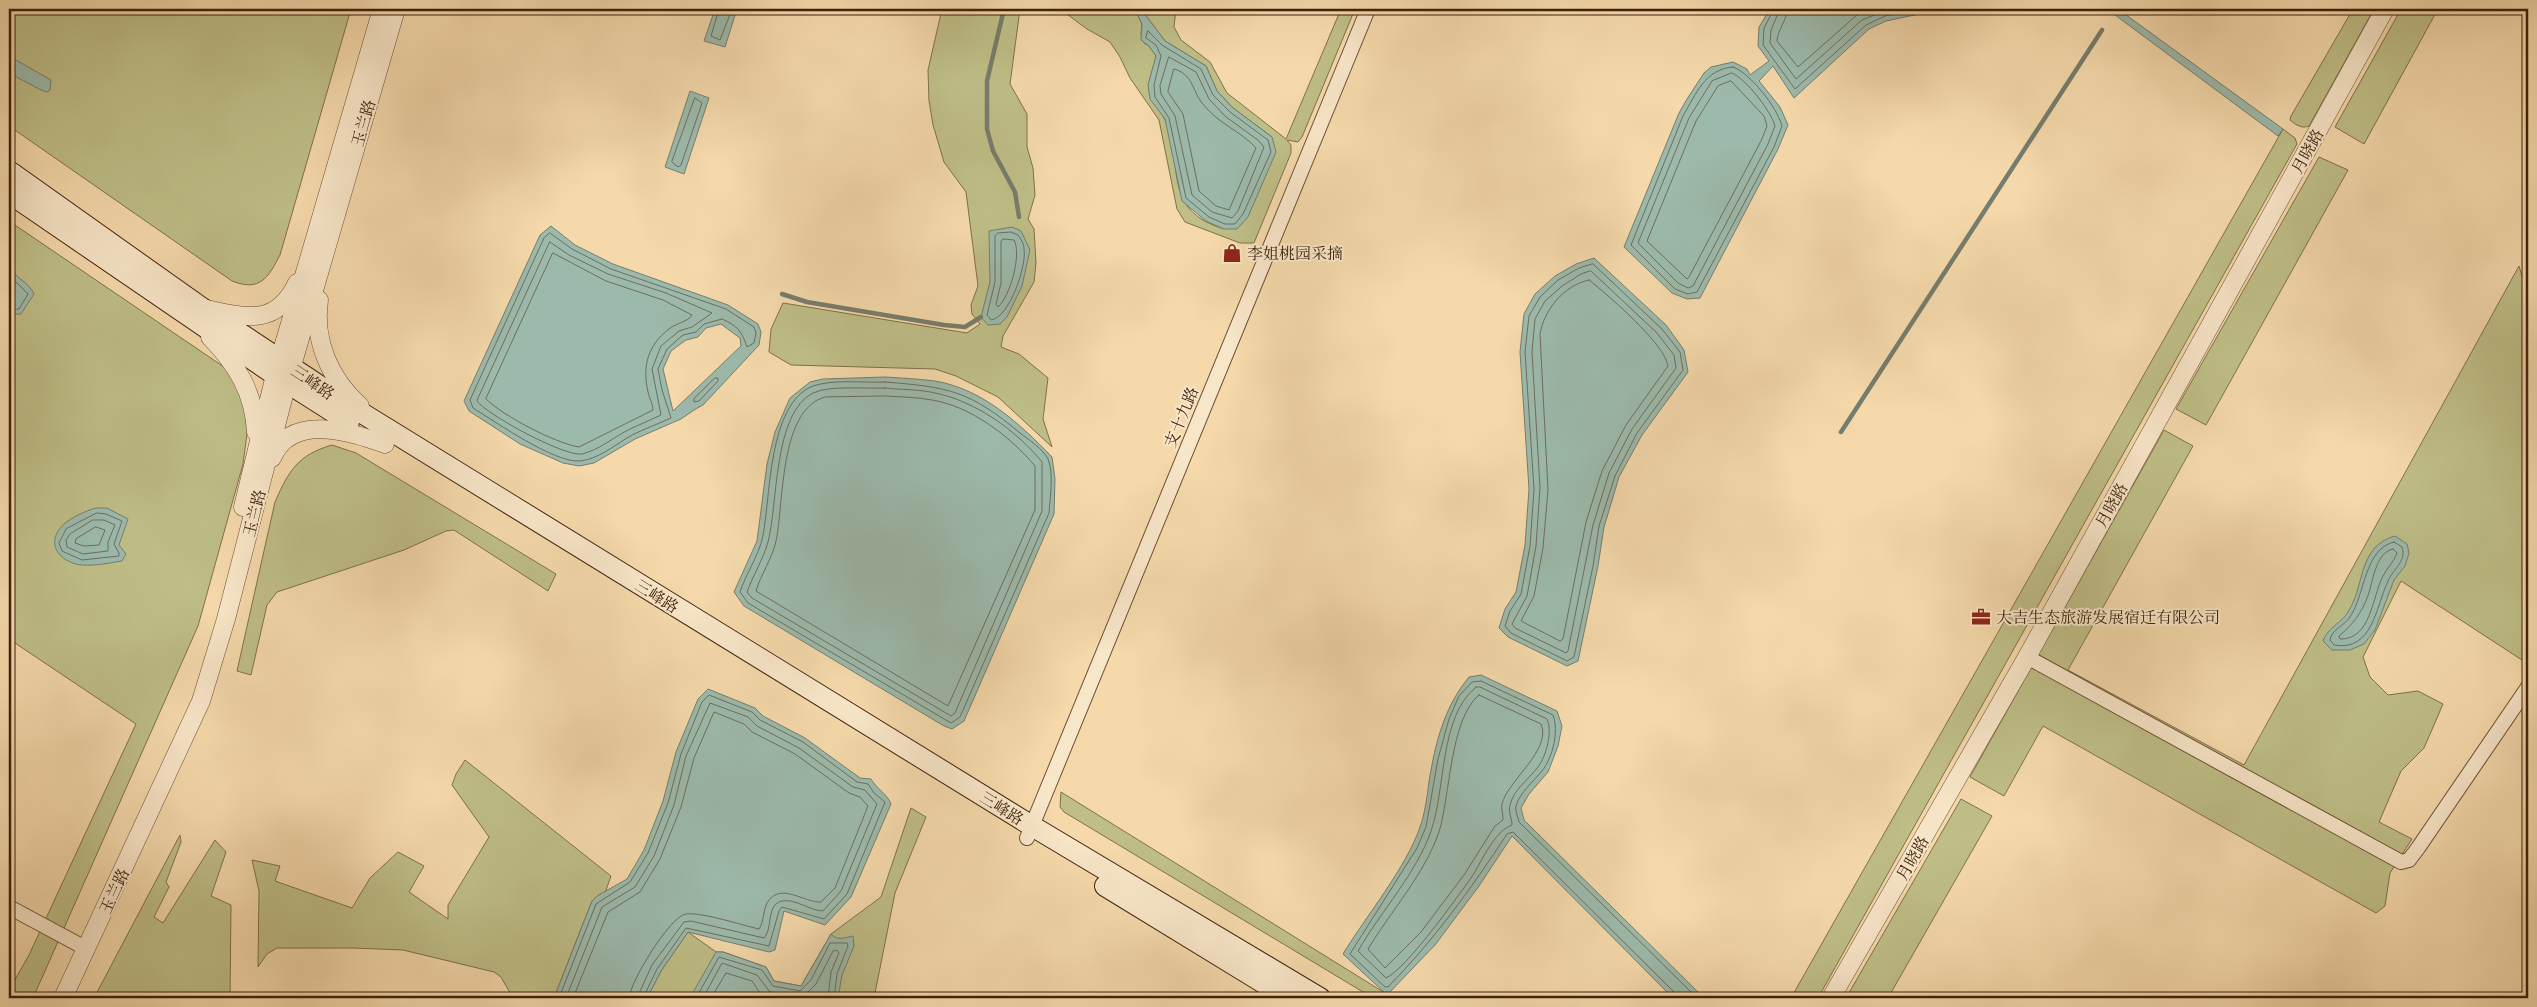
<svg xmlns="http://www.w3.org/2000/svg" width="2537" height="1007" font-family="'Libre Caslon Text','Noto Serif SC',serif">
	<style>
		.green { fill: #bfbe87; stroke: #7f704a }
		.water { fill: #9cbaac; stroke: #777d6c; fill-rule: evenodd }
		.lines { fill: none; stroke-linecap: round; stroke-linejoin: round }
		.shore { stroke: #6e6e5c; stroke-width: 1 }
		.stream { stroke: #777d6c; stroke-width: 4.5 }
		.minor-casing { stroke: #6c4f34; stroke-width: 16 }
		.tertiary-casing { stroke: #6c4f34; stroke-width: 19 }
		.secondary-casing { stroke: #3f210d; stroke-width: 22 }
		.minor { stroke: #f8e6c8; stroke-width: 14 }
		.tertiary { stroke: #f8e6c8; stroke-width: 18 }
		.secondary { stroke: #f8e6c8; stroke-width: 20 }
		.labels { text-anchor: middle; stroke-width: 4; stroke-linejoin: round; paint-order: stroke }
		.street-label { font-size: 16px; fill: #3f210d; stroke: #f8e6c8 }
		.poi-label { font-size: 16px; fill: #3f210d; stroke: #f8e6c8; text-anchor: start }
	</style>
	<rect width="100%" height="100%" fill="#f5d9ab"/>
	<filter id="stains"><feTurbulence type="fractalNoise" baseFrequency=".004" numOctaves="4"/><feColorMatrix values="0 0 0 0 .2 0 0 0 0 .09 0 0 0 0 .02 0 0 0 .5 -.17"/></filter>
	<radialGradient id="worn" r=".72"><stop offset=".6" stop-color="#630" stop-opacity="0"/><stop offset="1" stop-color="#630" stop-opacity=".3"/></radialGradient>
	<g class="green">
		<path d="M 9,9 L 351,9 L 280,255 C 268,278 260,292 232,281 L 9,126 Z"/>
		<path d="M 942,9 L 1020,9 L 1010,84 L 1027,114 L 1027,147 L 1033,168 L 1035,195 L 1028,219 L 1034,229 L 1036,263 L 1034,282 L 1003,336 L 1001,347 L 1019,354 L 1048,378 L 1043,419 L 1052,447 L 998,397 L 956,376 L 935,369 L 791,365 L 769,352 L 771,329 L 783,303 L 967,333 L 980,324 L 972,314 L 971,305 L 978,286 L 966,192 L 944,162 L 933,125 L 929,101 L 928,70 Z"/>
		<path d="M 1060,9 L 1135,9 L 1142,24 L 1141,34 L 1144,43 L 1149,46 L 1156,56 C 1155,66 1149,76 1149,86 C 1148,101 1159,107 1165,120 C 1185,166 1160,209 1224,229 L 1272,137 L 1233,108 L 1217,91 L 1206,66 L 1165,41 L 1141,9 L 1176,9 L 1174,27 L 1181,40 L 1210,62 L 1227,93 L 1286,139 L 1341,9 L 1355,9 L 1302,137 L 1298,142 L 1287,140 L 1291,145 L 1291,153 L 1254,243 L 1240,243 L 1185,222 L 1177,209 L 1159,120 L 1130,78 L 1120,57 L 1110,42 L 1087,29 Z"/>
		<path d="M 2353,9 L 2374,9 L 2309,126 C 2302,129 2296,125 2290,120 L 2291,116 Z"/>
		<path d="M 2401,9 L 2438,9 L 2364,144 L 2335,127 Z"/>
		<path d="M 2283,129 L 2295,138 L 2297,144 L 1818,998 L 1791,998 Z"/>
		<path d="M 2319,157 L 2348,170 L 2206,425 L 2176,409 Z"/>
		<path d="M 9,221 L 227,369 L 233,375 L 249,419 L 243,464 L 198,626 L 33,998 L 9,998 L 9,990 L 29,955 L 136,724 L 9,639 Z"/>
		<path d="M 2519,266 L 2528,296 L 2528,664 L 2401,581 L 2363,657 L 2370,677 L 2388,695 L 2418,691 L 2443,704 L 2424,748 L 2401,771 L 2379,822 L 2412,839 L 2390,873 L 2385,906 L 2376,913 L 2043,726 L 2004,796 L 1970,777 L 2164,430 L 2193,446 L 2068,670 L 2244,765 Z"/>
		<path d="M 332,445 L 356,453 L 556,574 L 548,591 L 454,530 L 446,531 L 404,550 L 277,592 L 267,605 L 251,675 L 237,671 L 275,502 C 289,470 298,455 332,445 Z"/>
		<path d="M 465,760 L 611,876 L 605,893 L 597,896 L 592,901 L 554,998 L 513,998 L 501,977 L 494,972 L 403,950 L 353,948 L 277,948 L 267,954 L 258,967 L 259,891 L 252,860 L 280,866 L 275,881 L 352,908 L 370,878 L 398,852 L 424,866 L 409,892 L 448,919 L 448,905 L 489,837 L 452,785 L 456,774 Z"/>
		<path d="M 1061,792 L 1393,998 L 1373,998 L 1064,812 L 1060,807 Z"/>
		<path d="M 1961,799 L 1992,816 L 1888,998 L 1846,998 Z"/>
		<path d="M 911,808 L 926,817 L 895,893 L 874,998 L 647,998 L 661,971 L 688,932 L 716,952 L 723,952 L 766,967 L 774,981 L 801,986 L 831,934 L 881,897 Z"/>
		<path d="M 180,835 L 181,842 L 166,882 L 169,887 L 154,917 L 163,923 L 215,840 L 226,852 L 211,896 L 231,905 L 230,998 L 94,998 Z"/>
	</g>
	<g class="water">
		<path d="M 715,9 L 737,9 L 725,47 L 704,41 Z"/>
		<path d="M 1135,9 L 1141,9 L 1165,41 L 1206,66 L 1217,91 L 1233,108 L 1272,137 L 1276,152 L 1248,217 L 1237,229 L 1224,229 L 1206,221 L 1182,201 L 1165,119 L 1150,99 L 1148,85 L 1156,56 L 1149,46 L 1141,40 L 1142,24 Z"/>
		<path d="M 1770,9 L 1943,9 L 1886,21 L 1869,29 L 1794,98 L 1773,66 L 1759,81 L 1780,107 L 1788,125 L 1778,149 L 1700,298 L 1687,299 L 1672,293 L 1624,247 L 1679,113 L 1687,99 L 1704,73 L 1711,67 L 1733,62 L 1747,69 L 1750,75 L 1769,61 L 1758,46 L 1759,27 Z"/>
		<path d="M 2107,9 L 2118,9 L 2283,129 L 2278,136 Z"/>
		<path d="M 9,56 L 51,80 L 50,90 L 47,92 L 41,90 L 9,73 Z"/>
		<path d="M 690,91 L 709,98 L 684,174 L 665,167 Z"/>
		<path d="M 551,226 L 575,245 L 613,264 L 728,305 L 758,324 L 761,332 L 759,345 L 703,405 L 694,410 L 681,419 L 635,439 L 594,463 L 579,466 L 563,463 L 520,444 L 469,411 L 464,401 L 540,235 ZM 721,324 L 740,338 L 741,346 L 673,411 L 663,369 L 671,351 L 686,340 L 698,337 L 706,328 Z"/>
		<path d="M 1012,227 L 1021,231 L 1030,250 L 1022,286 L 1007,317 L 1000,324 L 988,325 L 981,317 L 990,282 L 989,231 Z"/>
		<path d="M 9,245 L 15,249 L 10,267 C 18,281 28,281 34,294 L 21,314 L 9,314 Z"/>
		<path d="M 1594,258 L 1666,325 L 1684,350 L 1688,372 L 1642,435 L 1619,477 L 1604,527 L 1598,566 L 1578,661 L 1567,666 L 1508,637 L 1499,628 L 1505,609 L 1516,592 L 1525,545 L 1529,489 L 1520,352 L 1524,314 L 1535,294 L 1555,276 L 1576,264 Z"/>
		<path d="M 885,377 C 902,378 919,379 935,381 C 983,389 1020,424 1052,457 L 1055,479 L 1054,514 L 964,721 L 952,729 L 944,726 L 744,606 L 734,592 L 757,541 L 767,464 L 775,432 L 790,398 L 810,382 L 823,379 Z"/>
		<path d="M 96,508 L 107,508 L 128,519 L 119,545 L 126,554 L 122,561 C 109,563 95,566 83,565 C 62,564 44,545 62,526 C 70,518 85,511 96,508 Z"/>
		<path d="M 2395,536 L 2407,544 L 2409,553 L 2405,566 L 2394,580 L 2375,630 L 2364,644 L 2350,650 L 2332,650 L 2323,641 C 2328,628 2338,625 2346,615 C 2366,588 2356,547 2395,536 Z"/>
		<path d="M 1481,675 L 1557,711 L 1562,726 L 1558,746 L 1548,772 L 1529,794 L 1521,808 L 1524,820 L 1704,998 L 1673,998 L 1512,836 L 1479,886 L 1435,945 L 1387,995 L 1343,954 C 1366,916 1406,868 1420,827 C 1425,813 1427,797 1429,782 C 1435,744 1444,707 1469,677 Z"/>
		<path d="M 708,689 L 755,708 L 763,716 L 805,738 L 860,778 L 871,779 C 876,788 888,795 891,804 L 851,897 L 825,925 L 784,911 L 775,950 L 769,952 L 688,932 L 661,971 L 647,998 L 554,998 L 592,901 L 597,896 L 627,879 L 644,850 L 663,801 L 676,752 L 698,699 Z"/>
		<path d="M 831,934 C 837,941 844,938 853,936 L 854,946 L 842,975 L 838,998 L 690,998 L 716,952 L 723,952 L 766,967 L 774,981 L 801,986 Z"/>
	</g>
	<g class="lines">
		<g class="shore">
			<path d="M 719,9 L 711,36 L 720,40 L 732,9"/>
			<path d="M 1774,9 L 1764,28 L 1763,45 L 1795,89 L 1866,25 L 1885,16 L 1919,9"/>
			<path d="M 1780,9 L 1771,30 L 1770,43 L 1796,79 L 1862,20 L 1889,9"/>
			<path d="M 1787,9 C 1787,21 1778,28 1777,41 L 1798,67 L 1857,15 L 1868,9"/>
			<path d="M 1148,31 L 1162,45 L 1201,69 L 1213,95 L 1230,112 L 1268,140 L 1271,152 L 1243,214 L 1235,224 L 1225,224 L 1209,217 L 1186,198 L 1169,118 L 1155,97 L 1154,85 L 1161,56 L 1156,45 L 1146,38 Z"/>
			<path d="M 1169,57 L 1196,72 L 1209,99 L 1226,117 L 1258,140 L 1264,147 L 1238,211 L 1232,218 L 1212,212 L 1192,195 L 1175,116 L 1161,94 L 1160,86 Z"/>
			<path d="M 1733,67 C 1750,73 1777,107 1782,126 L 1774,147 L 1697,292 L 1688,294 L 1675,289 L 1631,245 L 1683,116 C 1696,94 1705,69 1733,67 Z"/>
			<path d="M 1174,69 C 1193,74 1192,90 1202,103 C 1218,124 1241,131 1256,148 L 1229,210 L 1216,206 L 1199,191 L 1183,114 L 1168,92 Z"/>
			<path d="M 1732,73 C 1746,79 1771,111 1775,126 L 1768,144 L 1693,286 L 1688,288 L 1678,283 L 1638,243 L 1689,118 L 1712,81 Z"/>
			<path d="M 1731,81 L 1764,116 L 1767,126 L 1761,141 L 1689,277 L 1687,279 L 1647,241 L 1696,121 L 1718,86 Z"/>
			<path d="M 695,98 L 702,103 L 681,165 L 678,167 L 672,162 Z"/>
			<path d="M 550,233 L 572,249 L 611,269 L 726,309 L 754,327 L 756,333 L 754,343 L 747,347 C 742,332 738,326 722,319 L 704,324 L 696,332 L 683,335 L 667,349 L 658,369 L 662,390 L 671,418 C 658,424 644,429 632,435 C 616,444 599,459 580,461 C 554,463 496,422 473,408 L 470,400 L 544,238 Z"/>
			<path d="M 998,233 L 1011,232 L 1018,235 C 1021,239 1024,244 1024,249 C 1027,266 1009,318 991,320 L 987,315 L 995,282 L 995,236 Z"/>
			<path d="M 1003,239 L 1014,240 C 1022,254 1010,297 998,307 L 996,304 L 1001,283 L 1001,242 Z"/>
			<path d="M 550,242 L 569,255 L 608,274 L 666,293 L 712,313 L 692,327 L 679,331 L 661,346 L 652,369 L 661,415 C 651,420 640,424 630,429 C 614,437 599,450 582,454 C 565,457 487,415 477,401 Z"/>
			<path d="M 553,253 L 606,281 L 663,300 L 692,315 C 688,322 676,323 669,329 C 648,345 642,366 648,392 C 649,398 653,404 653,410 L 579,447 C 555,443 503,416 486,399 Z"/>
			<path d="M 1593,264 L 1662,329 L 1680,352 L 1683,370 L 1637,433 L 1615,476 L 1599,526 L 1593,566 L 1574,657 L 1567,661 L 1511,633 L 1505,626 L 1510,611 L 1521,594 L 1530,546 L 1534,489 L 1525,352 L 1529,316 L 1540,297 L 1558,280 L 1579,268 Z"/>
			<path d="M 1591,271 L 1657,333 L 1674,355 L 1676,368 L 1632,429 L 1609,473 L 1593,525 L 1568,651 L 1566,653 L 1515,628 L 1512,624 L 1527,596 L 1536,546 L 1540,488 L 1532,352 L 1535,319 L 1545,301 L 1562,286 L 1581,274 Z"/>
			<path d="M 9,275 L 28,294 L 19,309 L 9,310"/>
			<path d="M 1589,280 C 1608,295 1665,344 1668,366 L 1626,425 L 1602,471 L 1586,522 L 1563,639 L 1560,641 L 1521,621 L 1534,596 L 1543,548 L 1548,490 L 1540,334 C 1544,310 1564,285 1589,280 Z"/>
			<path d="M 715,378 L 718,378 L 718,381 L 699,401 L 694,402 L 694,399 Z"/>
			<path d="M 885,382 C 949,387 970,391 1020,433 C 1028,439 1044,450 1048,459 C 1054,474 1050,497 1049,513 L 960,717 L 951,723 L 748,603 L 740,592 C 746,574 757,558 762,540 C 771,501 767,404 813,386 C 834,379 863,383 885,382 Z"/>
			<path d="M 885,388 C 901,390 919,389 935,393 C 975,401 1016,430 1042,462 L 1042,511 L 955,713 L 951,716 L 752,598 L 747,592 C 753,575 763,560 768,542 C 778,505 773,413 813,393 C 830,385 866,389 885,388 Z"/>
			<path d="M 885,396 C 900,397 916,397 932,400 C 970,406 1010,436 1035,466 L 1035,510 L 948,706 L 756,591 C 761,574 772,559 776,541 C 784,504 779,409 825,397 Z"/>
			<path d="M 97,513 L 106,514 L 122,521 L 114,544 L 119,553 L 119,556 L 82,560 L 62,551 L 59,543 L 66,529 Z"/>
			<path d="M 93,520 L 104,520 L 115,525 L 108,542 L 108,551 L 83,554 L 67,547 L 66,540 L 70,534 Z"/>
			<path d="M 96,527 L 105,530 L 99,545 L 84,546 L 75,543 L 76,539 Z"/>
			<path d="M 2394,542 L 2402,547 C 2407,561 2393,569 2388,581 C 2376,606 2373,652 2334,645 L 2330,640 C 2332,629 2344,626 2350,617 C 2365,595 2364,549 2394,542 Z"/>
			<path d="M 2393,549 L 2397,553 C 2394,562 2387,568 2383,576 C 2372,597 2371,640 2340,639 L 2339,636 C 2352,625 2361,614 2367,598 C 2373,585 2374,553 2393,549 Z"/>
			<path d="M 1476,687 L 1480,687 L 1547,719 C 1553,732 1546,756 1538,767 C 1528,780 1514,789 1510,805 C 1508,812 1512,818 1512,825 C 1493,832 1482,862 1471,878 C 1456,899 1406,969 1386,978 L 1358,951 C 1381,911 1416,874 1431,831 C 1446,789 1439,717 1476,687 Z"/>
			<path d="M 1479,695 L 1541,724 C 1552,750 1508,780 1502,804 C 1501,809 1503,814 1503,820 L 1495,826 L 1464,875 L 1421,932 L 1385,968 L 1368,949 C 1391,911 1424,875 1439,832 C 1450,797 1450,718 1479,695 Z"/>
			<path d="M 559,998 L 596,904 L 630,882 L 648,853 L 668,803 L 681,754 L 702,702 L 709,695 L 752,712 L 760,720 L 803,742 L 857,782 L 868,784 L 874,793 L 885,802 L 847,894 L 824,919 L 782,907 L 779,911 L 769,946 L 686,928 L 657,969 L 643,998"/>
			<path d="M 566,998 L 602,907 L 635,887 L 654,856 L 674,805 L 686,756 L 710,703 L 748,717 L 757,726 L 799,748 L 853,787 L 865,790 L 877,804 L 841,891 L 823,911 C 811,911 794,898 782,901 C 766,904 773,929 764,938 L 691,921 L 684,922 L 652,965 L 637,998"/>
			<path d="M 573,998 L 608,912 L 640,892 L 660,859 L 681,807 L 694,758 L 714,712 L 744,724 L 752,732 L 795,754 L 849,793 L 860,797 L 868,806 L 835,888 L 821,902 C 804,903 780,881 767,903 C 763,911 764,922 759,929 C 741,925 702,912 686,914 C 670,916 630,982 629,998"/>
			<path d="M 696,998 L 719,957 L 762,970 L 773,986 L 800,991 L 811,980 L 830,943 L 847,943 L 848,946 L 837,974 L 834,998"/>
			<path d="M 703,998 L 722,963 L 757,975 L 770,992 L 804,996 L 816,984 L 833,951 L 837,950 L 839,953 L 831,972 L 828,998"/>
			<path d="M 711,998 L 726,973 L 752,981 L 760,993 L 767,998"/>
			<path d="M 1676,998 L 1675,993 L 1513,832 L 1507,834 C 1471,889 1434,940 1388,987 L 1385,987 L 1350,954 L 1417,848 L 1426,827 L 1438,759 L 1449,719 L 1459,696 L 1472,682 L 1481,681 L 1553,715 C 1559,731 1553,757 1542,771 C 1533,782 1520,792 1516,806 C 1515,811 1518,817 1519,822 L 1697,998"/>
		</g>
		<g class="stream">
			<path d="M 1004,9 L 987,81 L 987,129 L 993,151 L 1015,192 L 1019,217"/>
			<path d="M 782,294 L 807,302 L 944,325 L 965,327 L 981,317"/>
			<path d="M 1841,432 L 2102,30"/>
		</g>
		<g class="minor-casing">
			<g id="minor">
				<path d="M 2027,657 L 2401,862 L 2409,860 L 2418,848 L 2528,687"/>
				<path d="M 1027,838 L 1368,9"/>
				<path d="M 9,907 L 87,949"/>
			</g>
		</g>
		<g class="tertiary-casing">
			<g id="tertiary">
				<path d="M 319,300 C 313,341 330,379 360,406"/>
				<path d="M 207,309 C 246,318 277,326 297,283"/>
				<path d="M 210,337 C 237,365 254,392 256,432"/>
				<path d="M 272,458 C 291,412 350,432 385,444"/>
				<path d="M 243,507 L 275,375 L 382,9"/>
				<path d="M 63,998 L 201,701 L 226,619 L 287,383 L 396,9"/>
				<path d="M 1831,998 L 2027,657 L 2385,9"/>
			</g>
		</g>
		<g class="secondary-casing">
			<g id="secondary">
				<path d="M 9,171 L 202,308 L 344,402 L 1032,826 L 1320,998"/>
				<path d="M 9,193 L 275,375 L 349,422"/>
				<path d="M 1105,886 L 1288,998"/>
			</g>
		</g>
		<use href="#minor" class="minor"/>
		<use href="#tertiary" class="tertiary"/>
		<use href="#secondary" class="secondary"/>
	</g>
	<defs>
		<g id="shop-bare" transform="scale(1.5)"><path d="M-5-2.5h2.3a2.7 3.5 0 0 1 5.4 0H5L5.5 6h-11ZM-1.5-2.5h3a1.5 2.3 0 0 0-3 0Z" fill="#8f2418" stroke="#f8e6c8" stroke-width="2.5" paint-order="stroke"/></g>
		<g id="office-bare" transform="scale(1.5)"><path d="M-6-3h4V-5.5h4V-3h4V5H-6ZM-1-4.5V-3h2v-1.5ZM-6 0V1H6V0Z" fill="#8f2418" stroke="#f8e6c8" stroke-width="2.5" paint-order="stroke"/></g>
	</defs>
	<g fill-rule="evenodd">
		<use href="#shop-bare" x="1232" y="253"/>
		<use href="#office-bare" x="1981" y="617"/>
	</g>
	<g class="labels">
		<g class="street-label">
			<text transform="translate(363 123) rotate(-74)" y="6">玉兰路</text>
			<text transform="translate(2307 151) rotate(-61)" y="6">月晓路</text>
			<text transform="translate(313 382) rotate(34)" y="6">三峰路</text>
			<text transform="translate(1181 417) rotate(-68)" y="6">支十九路</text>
			<text transform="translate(2111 505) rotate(-61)" y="6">月晓路</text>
			<text transform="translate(254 513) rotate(-76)" y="6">玉兰路</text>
			<text transform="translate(657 596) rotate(32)" y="6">三峰路</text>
			<text transform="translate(1002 808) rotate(32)" y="6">三峰路</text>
			<text transform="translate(1912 858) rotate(-60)" y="6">月晓路</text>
			<text transform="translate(114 891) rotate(-65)" y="6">玉兰路</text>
		</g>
		<g class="poi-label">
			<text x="1247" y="259">李姐桃园采摘</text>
			<text x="1996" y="623">大吉生态旅游发展宿迁有限公司</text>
		</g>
	</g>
	<rect width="2537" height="1007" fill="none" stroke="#f5d9ab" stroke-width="30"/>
	<rect x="10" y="10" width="2517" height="987" fill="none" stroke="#3f210d" stroke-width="2.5"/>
	<rect x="15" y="15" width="2507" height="977" fill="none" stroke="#3f210d"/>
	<rect width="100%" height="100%" filter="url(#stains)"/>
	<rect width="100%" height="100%" fill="url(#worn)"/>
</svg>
